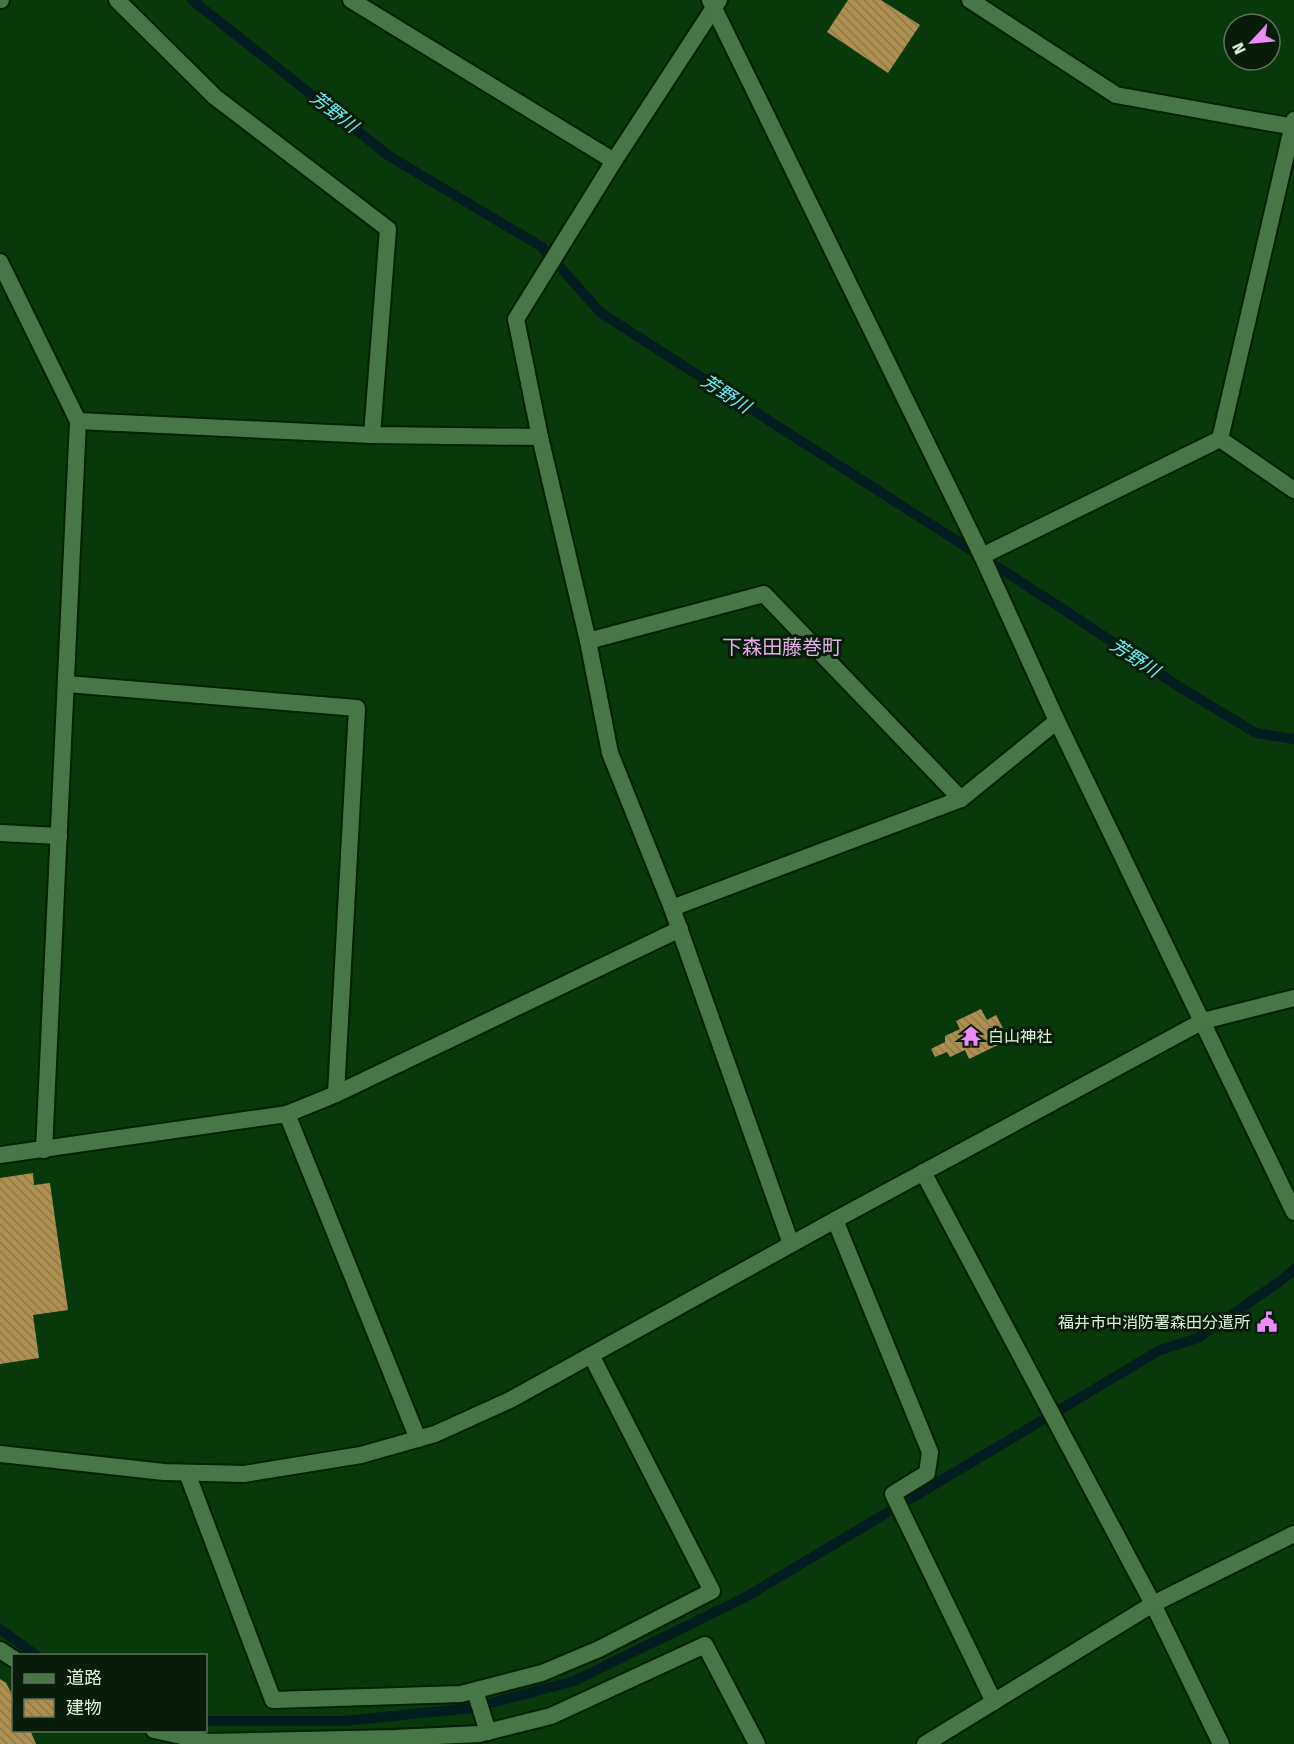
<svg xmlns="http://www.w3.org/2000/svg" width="1294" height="1744" font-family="'Fira Sans','Noto Sans JP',sans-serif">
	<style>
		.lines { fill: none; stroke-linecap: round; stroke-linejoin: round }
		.stream { stroke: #011d1f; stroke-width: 10 }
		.building { fill: url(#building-back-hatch) }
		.minor-casing { stroke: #001e00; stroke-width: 20 }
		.tertiary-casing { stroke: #001e00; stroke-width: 20 }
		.minor { stroke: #477747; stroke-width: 16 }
		.tertiary { stroke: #477747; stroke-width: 16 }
		.labels { text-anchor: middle; stroke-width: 6; stroke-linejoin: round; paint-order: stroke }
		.poi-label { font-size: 16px; fill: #dbf4d9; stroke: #081c09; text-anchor: start }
		.water-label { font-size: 18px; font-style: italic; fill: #6df0fd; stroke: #081c09 }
		.quarter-label { font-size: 20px; fill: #e3ade7; stroke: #081c09 }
	</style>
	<defs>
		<pattern id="building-back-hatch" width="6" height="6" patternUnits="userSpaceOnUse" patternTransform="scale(1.5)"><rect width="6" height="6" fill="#ae8f50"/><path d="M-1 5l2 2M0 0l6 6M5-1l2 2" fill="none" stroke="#8e7a4c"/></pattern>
	</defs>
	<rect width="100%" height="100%" fill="#08390b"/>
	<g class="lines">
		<g class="stream">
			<path d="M 192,0 L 389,156 L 542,247 L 601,313 L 1063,609 L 1178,686 L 1256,733 L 1294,739"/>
			<path d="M 0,1629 L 37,1656"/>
			<path d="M 206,1721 L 344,1721 L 472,1708 L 574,1681 L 744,1598 L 1160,1350 L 1198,1338 L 1282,1280 L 1294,1269"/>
		</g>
	</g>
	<g class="building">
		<path d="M 848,0 L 881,0 L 920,25 L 888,73 L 827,32 Z"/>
		<path d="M 981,1009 L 987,1020 L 996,1015 L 1006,1034 L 997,1039 L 1000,1044 L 969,1059 L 965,1050 L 950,1057 L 947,1052 L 935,1057 L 931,1049 L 945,1042 L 945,1036 L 960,1029 L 956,1021 Z"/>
		<path d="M 33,1173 L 34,1185 L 50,1183 L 68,1310 L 33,1315 L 39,1358 L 0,1364 L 0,1178 Z"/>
		<path d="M 0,1679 L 6,1683 L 14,1698 L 14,1730 L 30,1730 L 36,1744 L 0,1744 Z"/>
	</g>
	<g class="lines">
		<g class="minor-casing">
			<g id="minor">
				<path d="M 0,0 L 1,0"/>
				<path d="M 117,0 L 215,97 L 388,229 L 372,435"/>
				<path d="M 351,0 L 614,161"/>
				<path d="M 719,0 L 614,161 L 516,319 L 540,437 L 588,641 L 610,753 L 672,908 L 791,1244"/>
				<path d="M 970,0 L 1116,95 L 1294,127"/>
				<path d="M 0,262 L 78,421 L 44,1150"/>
				<path d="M 78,421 L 372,435 L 540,437"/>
				<path d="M 1220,439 L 1294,490"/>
				<path d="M 588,641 L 764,594 L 961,799"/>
				<path d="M 67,684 L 357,708 L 336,1094"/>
				<path d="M 0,833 L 59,836"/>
				<path d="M 672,908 L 961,799 L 1057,721"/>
				<path d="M 287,1114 L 418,1439"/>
				<path d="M 0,1155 L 287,1114 L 336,1094 L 680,929"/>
				<path d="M 923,1172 L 1153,1604 L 1221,1744"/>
				<path d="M 835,1220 L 930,1452 L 927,1473 L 893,1494 L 994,1702"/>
				<path d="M 187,1473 L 273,1700 L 461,1694 L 542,1673 L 599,1649 L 712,1591 L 591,1355"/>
				<path d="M 0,1650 L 14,1659"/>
				<path d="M 475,1691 L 488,1732"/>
				<path d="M 154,1730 L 209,1742 L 395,1738 L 479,1734 L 551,1716 L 705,1645 L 757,1744"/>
				<path d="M 925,1744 L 1153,1604 L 1294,1534"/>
			</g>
		</g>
		<g class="tertiary-casing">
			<g id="tertiary">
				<path d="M 710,0 L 982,556"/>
				<path d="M 1294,120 L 1220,439 L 982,556 L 1057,721 L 1294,1212"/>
				<path d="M 0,1454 L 164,1472 L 244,1474 L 361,1455 L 435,1434 L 510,1400 L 835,1220 L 1203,1021 L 1294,998"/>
			</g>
		</g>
		<use href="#minor" class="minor"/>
		<use href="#tertiary" class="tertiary"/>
	</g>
	<defs>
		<g id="temple-bare" transform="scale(1.62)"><path d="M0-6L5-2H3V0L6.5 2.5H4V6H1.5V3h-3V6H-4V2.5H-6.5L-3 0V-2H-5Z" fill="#ee8bf8" stroke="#081c09" stroke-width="2.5" paint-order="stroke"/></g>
		<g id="civic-bare" transform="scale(1.62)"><path d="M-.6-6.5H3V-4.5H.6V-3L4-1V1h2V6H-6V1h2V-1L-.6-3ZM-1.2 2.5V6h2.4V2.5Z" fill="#ee8bf8" stroke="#081c09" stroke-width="2.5" paint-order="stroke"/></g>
	</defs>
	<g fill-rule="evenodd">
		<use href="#temple-bare" x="971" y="1036"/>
		<use href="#civic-bare" x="1267" y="1322"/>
	</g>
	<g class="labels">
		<g class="poi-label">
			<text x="988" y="1042">白山神社</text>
			<text x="1250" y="1328" text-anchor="end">福井市中消防署森田分遣所</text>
		</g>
		<g class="water-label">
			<text transform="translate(334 112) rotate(38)" y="6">芳野川</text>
			<text transform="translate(726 394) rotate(33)" y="6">芳野川</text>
			<text transform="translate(1135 658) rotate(33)" y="6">芳野川</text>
		</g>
		<g class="quarter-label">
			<text x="782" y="654">下森田藤巻町</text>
		</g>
	</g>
	<rect x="12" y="1654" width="195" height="78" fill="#081c09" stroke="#5c725c" stroke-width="1.5"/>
	<rect x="24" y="1674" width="30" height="9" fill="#477747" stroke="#5c725c" stroke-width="1.5"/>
	<text x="66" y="1684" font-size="18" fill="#dbf4d9">道路</text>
	<rect x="24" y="1699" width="30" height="18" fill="url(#building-back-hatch)" stroke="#5c725c" stroke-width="1.5"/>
	<text x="66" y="1714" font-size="18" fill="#dbf4d9">建物</text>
	<g transform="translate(1252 42) rotate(244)"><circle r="28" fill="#081c09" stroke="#5c725c" stroke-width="1.5"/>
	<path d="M0-4.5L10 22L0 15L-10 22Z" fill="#ee8bf8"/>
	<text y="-9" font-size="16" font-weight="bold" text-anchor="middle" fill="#dbf4d9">N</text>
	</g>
</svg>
